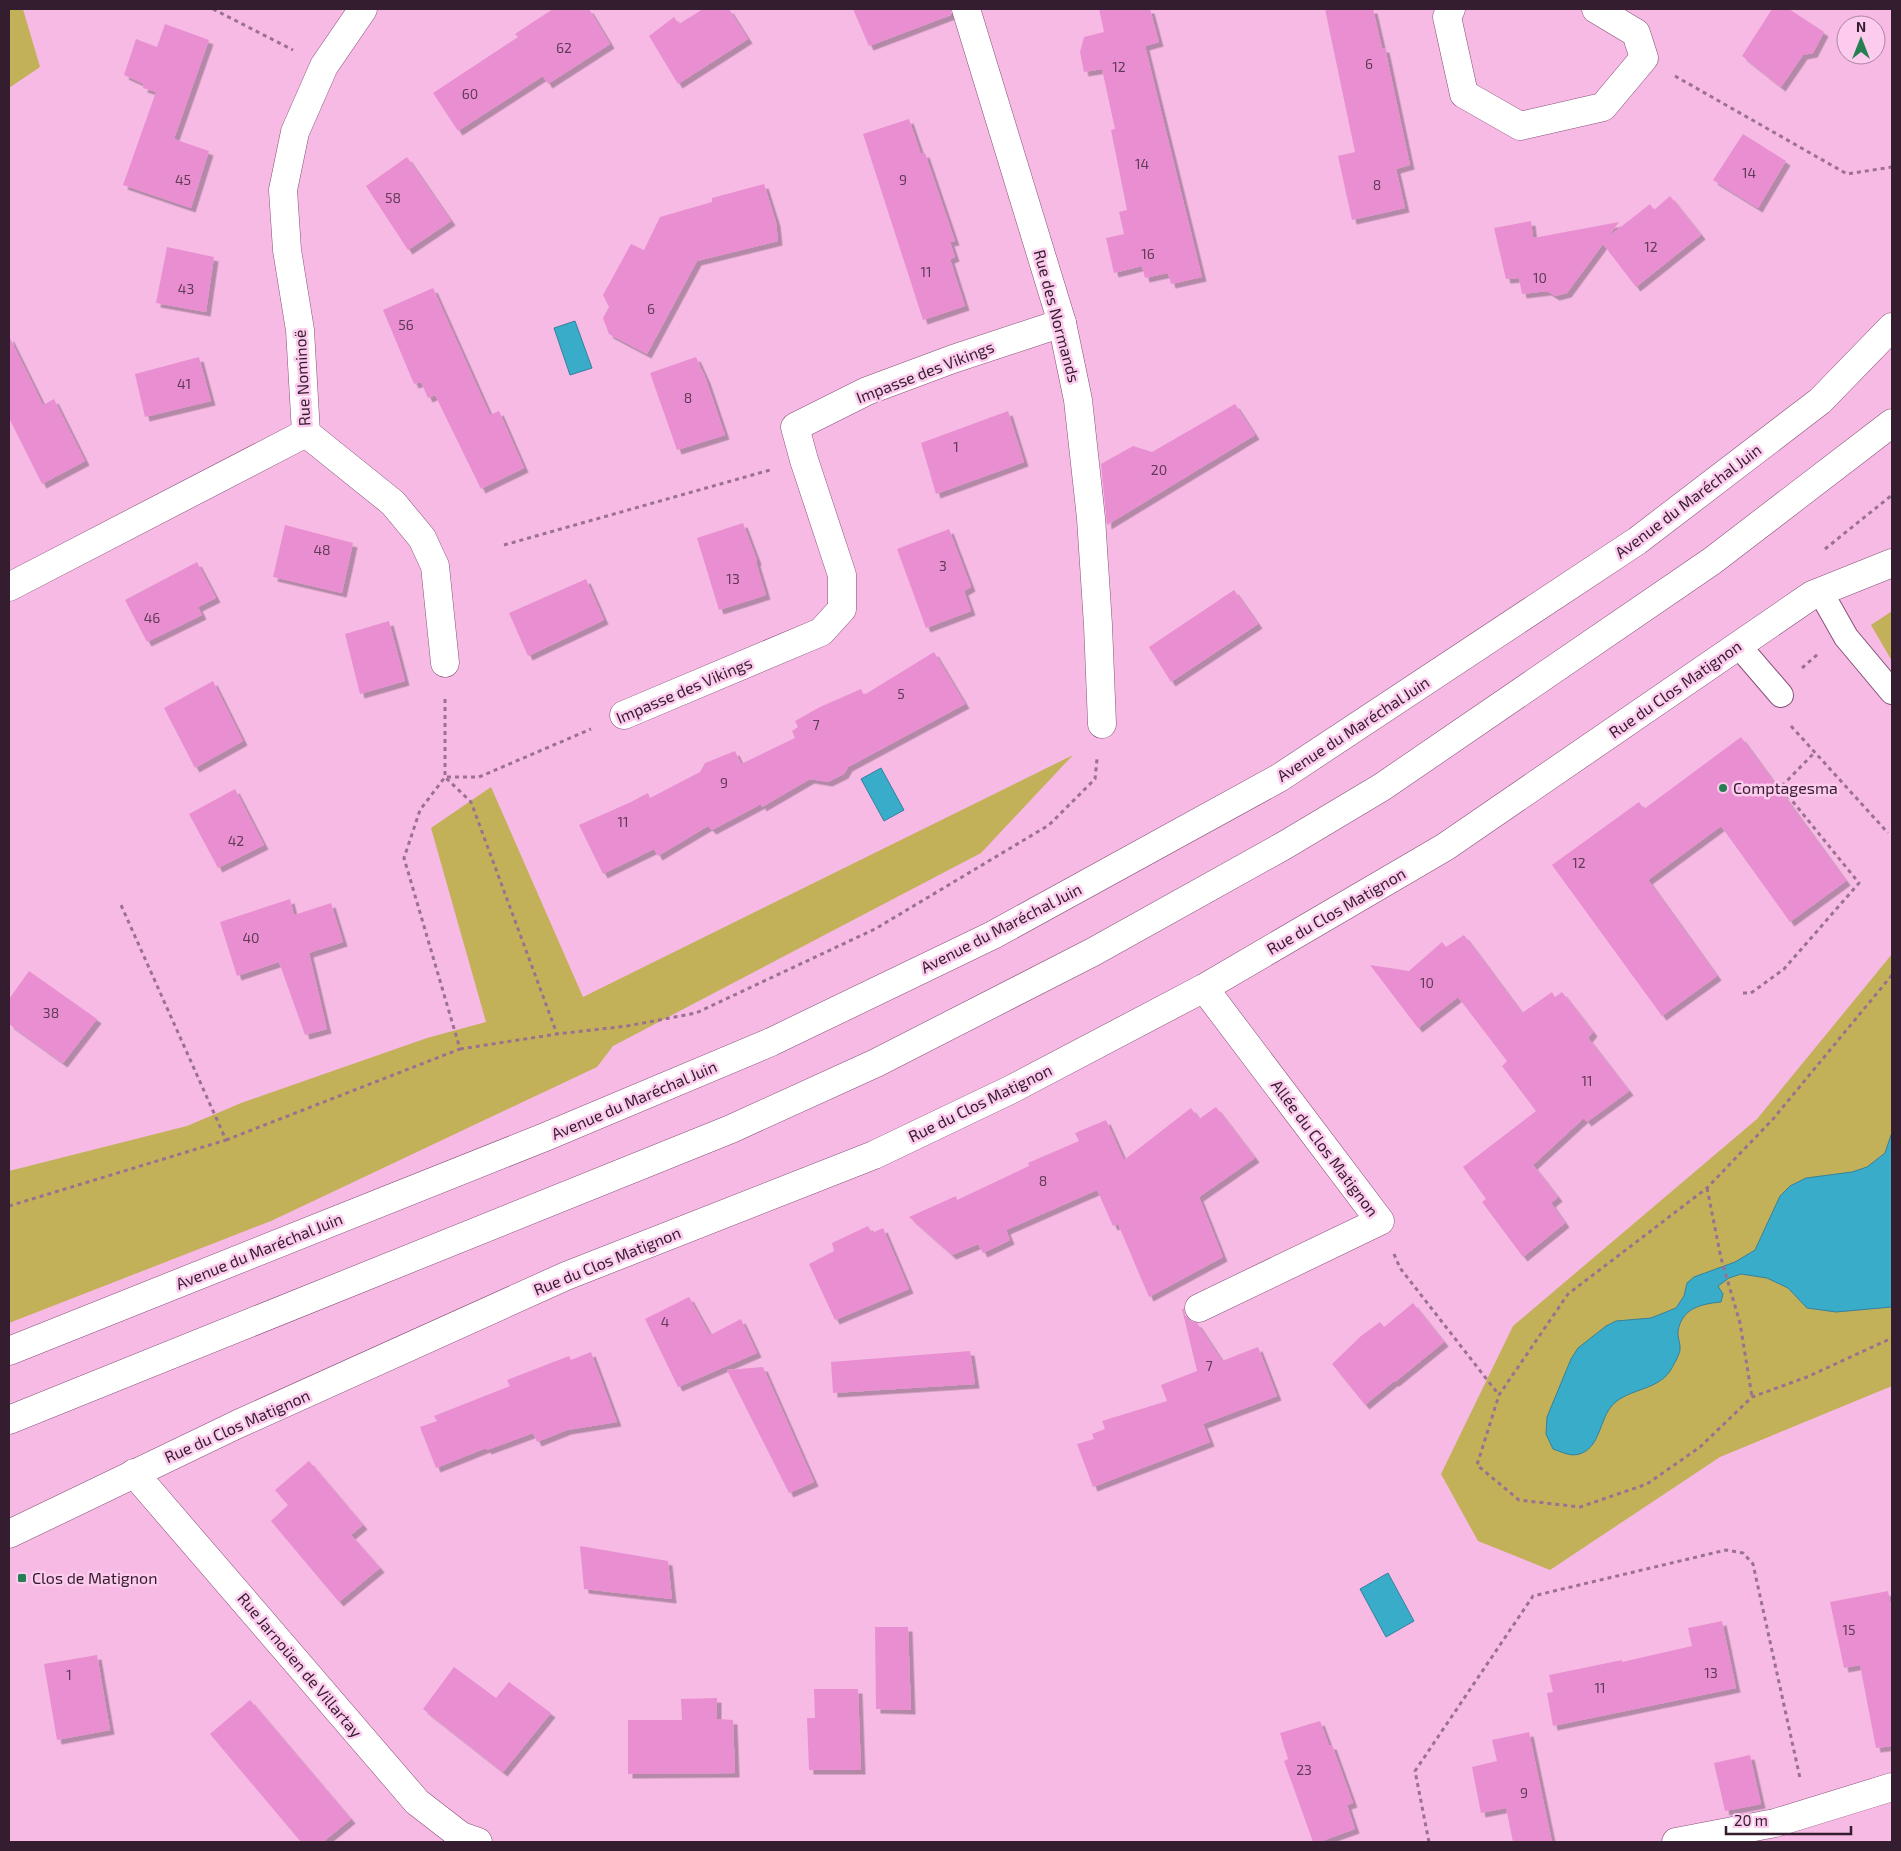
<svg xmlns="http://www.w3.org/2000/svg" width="1901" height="1851" font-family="'Exo 2',sans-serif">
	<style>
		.green { fill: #c3b15a }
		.water { fill: #38acc9; stroke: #37819a }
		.building { fill: #e98fd1; filter: url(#shadow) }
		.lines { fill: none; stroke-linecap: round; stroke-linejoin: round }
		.lane-casing { stroke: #865177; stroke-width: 26 }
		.street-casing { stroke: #865177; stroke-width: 29 }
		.primary-casing { stroke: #865177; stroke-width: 29 }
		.path { stroke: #9b718f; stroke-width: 3; stroke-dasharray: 4 4; stroke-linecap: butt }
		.lane { stroke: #fff; stroke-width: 24 }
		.street { stroke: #fff; stroke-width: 28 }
		.primary { stroke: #fff; stroke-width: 28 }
		.poi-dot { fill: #267e53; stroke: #fccbed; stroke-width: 2 }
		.labels { text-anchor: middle; stroke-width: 5; stroke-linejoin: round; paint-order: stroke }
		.number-label { font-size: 14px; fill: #613a57 }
		.street-label { font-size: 16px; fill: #341d2e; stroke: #fccbed }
		.poi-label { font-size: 16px; fill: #341d2e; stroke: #fccbed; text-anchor: start }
	</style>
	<defs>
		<filter id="shadow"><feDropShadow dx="4.5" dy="4.5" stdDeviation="0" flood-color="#0004"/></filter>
	</defs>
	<rect width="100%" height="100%" fill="#f6bae4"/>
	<g class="green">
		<path d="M 9,9 L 23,9 L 40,67 L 9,88 Z"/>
		<path d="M 1892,611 L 1892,661 L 1871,625 Z"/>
		<path d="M 1073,755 L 981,853 L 613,1046 L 597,1067 L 271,1221 L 9,1323 L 9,1171 L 187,1126 L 241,1103 L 427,1038 L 486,1022 L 431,828 L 491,787 L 583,997 Z"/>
		<path d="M 1892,954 L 1892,1386 L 1720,1457 L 1550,1570 L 1478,1541 L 1441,1474 L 1513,1326 L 1757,1119 Z"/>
	</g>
	<g class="water">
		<path d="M 575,321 L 592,368 L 570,375 L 554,328 Z"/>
		<path d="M 881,768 L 904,810 L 884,821 L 861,779 Z"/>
		<path d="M 1892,1132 L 1892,1307 L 1836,1312 L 1807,1308 L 1788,1288 L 1767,1278 L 1741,1274 L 1729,1278 L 1718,1286 L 1723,1294 L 1721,1302 C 1701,1304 1682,1308 1678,1331 C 1677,1337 1681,1344 1680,1350 C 1679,1356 1673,1366 1670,1371 C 1656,1392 1625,1388 1610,1408 C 1600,1422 1599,1446 1582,1453 C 1572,1458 1562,1452 1553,1449 L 1546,1434 L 1547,1417 L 1571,1359 L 1578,1348 L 1606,1326 L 1616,1321 L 1651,1318 L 1676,1308 L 1684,1296 L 1687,1283 L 1694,1277 L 1735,1262 L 1755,1250 L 1780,1196 L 1790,1186 L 1806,1178 L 1852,1172 L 1867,1167 L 1885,1153 Z"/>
		<path d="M 1388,1573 L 1414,1621 L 1386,1637 L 1360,1589 Z"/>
	</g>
	<g class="building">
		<path d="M 553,9 L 589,9 L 610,44 L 548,84 L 543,76 L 458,131 L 433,93 L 518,37 L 515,34 Z"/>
		<path d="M 703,9 L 729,9 L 748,39 L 678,84 L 649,36 L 674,17 L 679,24 Z"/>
		<path d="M 853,9 L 951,9 L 951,15 L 869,46 Z"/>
		<path d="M 1099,9 L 1150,9 L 1159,42 L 1145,46 L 1202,277 L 1171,284 L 1168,273 L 1145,278 L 1142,266 L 1114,273 L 1106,238 L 1124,234 L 1119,212 L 1127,210 L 1111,130 L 1115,129 L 1102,69 L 1084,72 L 1080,52 L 1084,37 L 1104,32 Z"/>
		<path d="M 1325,9 L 1373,9 L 1382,48 L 1385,48 L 1410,165 L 1396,169 L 1405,208 L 1352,220 L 1338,156 L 1355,152 Z"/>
		<path d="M 1772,9 L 1789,9 L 1824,32 L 1813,53 L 1803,55 L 1781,87 L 1742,56 Z"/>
		<path d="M 165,24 L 209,40 L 174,139 L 209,151 L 191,208 L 123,185 L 156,92 L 143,88 L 144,84 L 124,75 L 136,39 L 157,47 Z"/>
		<path d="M 909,119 L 921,154 L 925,153 L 955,241 L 950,242 L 955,257 L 950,259 L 965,306 L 923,320 L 863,134 Z"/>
		<path d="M 1743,134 L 1786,161 L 1758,208 L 1713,180 Z"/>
		<path d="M 407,157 L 451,221 L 408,250 L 366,186 Z"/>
		<path d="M 764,184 L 776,222 L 778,241 L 697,261 L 647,354 L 609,334 L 603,318 L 609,307 L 603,295 L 631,244 L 644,250 L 660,217 L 712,202 L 712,198 Z"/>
		<path d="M 1670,196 L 1701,235 L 1636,287 L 1603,244 L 1567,293 L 1555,296 L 1547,291 L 1522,294 L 1519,278 L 1506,279 L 1494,228 L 1531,221 L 1533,238 L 1619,222 L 1608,237 L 1650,204 L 1654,210 Z"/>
		<path d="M 167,247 L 214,257 L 206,312 L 156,303 Z"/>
		<path d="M 433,288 L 490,415 L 499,411 L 524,468 L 481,489 L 435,395 L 428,398 L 421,382 L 414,384 L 383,310 Z"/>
		<path d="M 9,336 L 43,405 L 54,399 L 85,461 L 42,484 L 9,418 Z"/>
		<path d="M 199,357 L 211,401 L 145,417 L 135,374 Z"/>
		<path d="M 696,357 L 706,379 L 725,435 L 677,450 L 650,373 Z"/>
		<path d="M 1235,404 L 1255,435 L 1107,525 L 1101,464 L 1133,446 L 1152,452 Z"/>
		<path d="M 1008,411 L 1024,462 L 936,494 L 921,443 Z"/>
		<path d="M 743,523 L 757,560 L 756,562 L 766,595 L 719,610 L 697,538 Z"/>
		<path d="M 285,525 L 353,543 L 342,593 L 273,577 Z"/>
		<path d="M 949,529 L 971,587 L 964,591 L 971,611 L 926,628 L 897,549 Z"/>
		<path d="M 197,562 L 216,598 L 198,607 L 202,615 L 147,642 L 125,600 Z"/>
		<path d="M 586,579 L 604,620 L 528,656 L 509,613 Z"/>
		<path d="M 1234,590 L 1258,624 L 1171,682 L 1149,647 Z"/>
		<path d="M 389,621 L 405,681 L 360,694 L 345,634 Z"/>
		<path d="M 934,652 L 965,704 L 848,767 L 844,774 L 828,782 L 810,779 L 762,807 L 761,804 L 712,830 L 708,826 L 658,856 L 654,849 L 603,874 L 579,825 L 631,802 L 648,793 L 650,798 L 700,772 L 705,763 L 735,751 L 741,764 L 795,738 L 792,731 L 798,727 L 795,721 L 820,707 L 861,689 L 864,695 Z"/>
		<path d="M 213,681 L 243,741 L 195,768 L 164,708 Z"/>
		<path d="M 1741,737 L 1846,881 L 1790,922 L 1721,826 L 1648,880 L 1717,976 L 1662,1016 L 1552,865 L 1639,802 L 1644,809 Z"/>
		<path d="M 235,789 L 264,845 L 218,868 L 189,814 Z"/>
		<path d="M 290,899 L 294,915 L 331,903 L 343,942 L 309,953 L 327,1029 L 305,1035 L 279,962 L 237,976 L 220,922 Z"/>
		<path d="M 1464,935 L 1522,1013 L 1552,992 L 1555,997 L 1562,992 L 1593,1032 L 1588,1038 L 1629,1091 L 1587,1122 L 1584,1118 L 1533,1165 L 1558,1197 L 1551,1203 L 1565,1223 L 1523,1257 L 1482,1202 L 1486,1199 L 1463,1167 L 1536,1111 L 1502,1066 L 1507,1061 L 1458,997 L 1418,1028 L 1370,965 L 1409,971 L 1442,942 L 1446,947 Z"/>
		<path d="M 29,971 L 97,1019 L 63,1063 L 9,1024 L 9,999 Z"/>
		<path d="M 1216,1107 L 1255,1158 L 1199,1197 L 1223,1257 L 1149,1297 L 1118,1224 L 1113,1226 L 1097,1190 L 1006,1230 L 1010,1240 L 983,1253 L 978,1244 L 952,1255 L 909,1217 L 956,1196 L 957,1200 L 1029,1166 L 1028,1163 L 1079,1141 L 1075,1133 L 1106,1120 L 1124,1160 L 1191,1108 L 1199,1119 Z"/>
		<path d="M 868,1226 L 872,1233 L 883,1228 L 909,1289 L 835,1320 L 809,1264 L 834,1251 L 832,1243 Z"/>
		<path d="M 689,1297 L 710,1335 L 741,1319 L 757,1353 L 678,1387 L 645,1319 Z"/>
		<path d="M 1413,1303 L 1444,1342 L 1395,1382 L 1393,1382 L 1365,1405 L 1332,1364 L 1361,1336 L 1380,1322 L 1384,1327 Z"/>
		<path d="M 1182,1309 L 1184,1309 L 1185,1315 L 1190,1321 L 1197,1323 L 1222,1361 L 1258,1347 L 1277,1396 L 1203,1424 L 1210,1442 L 1093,1487 L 1077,1444 L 1094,1439 L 1092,1434 L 1105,1429 L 1102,1421 L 1167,1401 L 1161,1385 L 1197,1371 Z"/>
		<path d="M 970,1351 L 975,1384 L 833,1393 L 831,1362 Z"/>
		<path d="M 591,1352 L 617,1422 L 567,1430 L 537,1442 L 533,1433 L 487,1450 L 486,1448 L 436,1468 L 420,1427 L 437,1421 L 434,1416 L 510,1386 L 507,1380 L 569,1356 L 571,1360 Z"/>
		<path d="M 763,1367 L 814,1482 L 789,1493 L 727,1370 Z"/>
		<path d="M 309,1461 L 363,1525 L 351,1535 L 380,1568 L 339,1602 L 271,1521 L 288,1505 L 275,1490 Z"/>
		<path d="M 580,1546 L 668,1561 L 672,1599 L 584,1589 Z"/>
		<path d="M 1888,1591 L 1892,1611 L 1892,1746 L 1876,1748 L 1860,1665 L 1844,1668 L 1830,1602 Z"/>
		<path d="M 1722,1621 L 1736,1688 L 1553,1726 L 1547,1693 L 1553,1692 L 1549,1675 L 1622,1660 L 1622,1662 L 1692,1646 L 1688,1628 Z"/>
		<path d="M 875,1627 L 908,1627 L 911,1710 L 876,1709 Z"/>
		<path d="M 97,1655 L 110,1730 L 57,1740 L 44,1664 Z"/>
		<path d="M 454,1667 L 496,1698 L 509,1682 L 551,1713 L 503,1772 L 423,1709 Z"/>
		<path d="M 814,1689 L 858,1689 L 861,1770 L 809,1770 L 807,1718 L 815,1718 Z"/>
		<path d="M 717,1698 L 717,1719 L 733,1720 L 735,1773 L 628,1774 L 628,1720 L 682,1720 L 681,1699 Z"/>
		<path d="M 250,1700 L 351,1819 L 323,1842 L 301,1842 L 210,1734 Z"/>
		<path d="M 1320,1721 L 1329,1745 L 1332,1745 L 1353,1803 L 1347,1805 L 1355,1829 L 1319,1842 L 1313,1842 L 1284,1761 L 1288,1759 L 1280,1733 Z"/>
		<path d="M 1529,1732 L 1552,1842 L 1513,1842 L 1506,1808 L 1481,1813 L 1472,1767 L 1497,1761 L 1492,1740 Z"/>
		<path d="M 1750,1755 L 1761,1804 L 1725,1811 L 1714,1763 Z"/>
	</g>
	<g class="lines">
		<g class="lane-casing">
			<g id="lane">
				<path d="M 1820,591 L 1846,637 L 1892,692"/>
				<path d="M 1738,645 L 1781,695"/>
			</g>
		</g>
		<g class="street-casing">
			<g id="street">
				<path d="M 966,9 L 1062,323 L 1078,400 L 1091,518 L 1098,625 L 1102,724"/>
				<path d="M 1451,9 L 1447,17 L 1464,94 L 1520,126 L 1603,107 L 1644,58 L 1636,33 L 1596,9"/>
				<path d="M 306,433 L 393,503 L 422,538 L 435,566 L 445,663"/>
				<path d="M 9,587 L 306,433 L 300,330 L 287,250 L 283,190 L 295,132 L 324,66 L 363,9"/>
				<path d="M 624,715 L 821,632 L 842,609 L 842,575 L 804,460 L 795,427 L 867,391 L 953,359 L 1062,323"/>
				<path d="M 1199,1308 L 1380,1221 L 1204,988"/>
				<path d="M 134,1473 L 417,1802 L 461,1836 L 478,1842"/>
				<path d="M 9,1534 L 238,1424 L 566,1276 L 874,1155 L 1010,1090 L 1204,988 L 1445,847 L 1812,595 L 1892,563"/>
				<path d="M 1676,1842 L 1775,1823 L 1892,1787"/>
			</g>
		</g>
		<g class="primary-casing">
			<g id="primary">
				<path d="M 9,1351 L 545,1137 L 771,1042 L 993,935 L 1279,778 L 1637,541 L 1820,401 L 1892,327"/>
				<path d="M 9,1420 L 731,1129 L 876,1063 L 1093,952 L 1285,845 L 1382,787 L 1712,561 L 1892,423"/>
			</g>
		</g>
		<g class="path">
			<path d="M 213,9 L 293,50"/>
			<path d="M 1675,76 L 1847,174 L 1892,167"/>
			<path d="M 504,545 L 770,470"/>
			<path d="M 1825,549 L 1892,495"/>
			<path d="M 1802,668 L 1818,654"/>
			<path d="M 445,699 L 445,777 L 479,777 L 591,729"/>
			<path d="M 1791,726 L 1888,833"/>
			<path d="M 1892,975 L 1773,1119 L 1707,1188 L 1568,1294 L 1499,1395 L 1477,1465 L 1519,1500 L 1580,1507 L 1647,1484 L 1700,1447 L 1752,1397 L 1807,1377 L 1892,1338"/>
			<path d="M 1743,993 L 1751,993 L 1784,969 L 1859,883 L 1781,787 L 1815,752"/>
			<path d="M 460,1049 L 557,1034 L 627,1026 L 696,1013 L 875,929 L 1049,825 L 1095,779 L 1097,759"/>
			<path d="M 226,1140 L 460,1049 L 404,858 L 420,810 L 445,777 L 471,802 L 557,1034"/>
			<path d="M 1707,1188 L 1721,1258 L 1740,1323 L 1752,1397"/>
			<path d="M 9,1206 L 226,1140 L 121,905"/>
			<path d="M 1394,1254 L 1400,1268 L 1499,1395"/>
			<path d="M 1429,1842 L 1415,1771 L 1533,1596 L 1726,1550 L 1743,1553 L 1753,1564 L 1800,1778"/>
		</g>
		<use href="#lane" class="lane"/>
		<use href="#street" class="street"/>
		<use href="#primary" class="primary"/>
	</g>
	<g class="poi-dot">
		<circle cx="1723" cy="788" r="5"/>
		<rect x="17" y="1573" width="10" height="10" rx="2.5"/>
	</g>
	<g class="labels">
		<g class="number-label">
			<text x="564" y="53">62</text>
			<text x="1369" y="69">6</text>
			<text x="1119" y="72">12</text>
			<text x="470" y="99">60</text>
			<text x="1142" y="169">14</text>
			<text x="1749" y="178">14</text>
			<text x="183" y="185">45</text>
			<text x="903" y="185">9</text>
			<text x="1377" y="190">8</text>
			<text x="393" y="203">58</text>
			<text x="1651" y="252">12</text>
			<text x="1148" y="259">16</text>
			<text x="926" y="277">11</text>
			<text x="1540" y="283">10</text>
			<text x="186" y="294">43</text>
			<text x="651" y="314">6</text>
			<text x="406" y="330">56</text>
			<text x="184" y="389">41</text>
			<text x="688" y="403">8</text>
			<text x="956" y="452">1</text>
			<text x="1159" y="475">20</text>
			<text x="322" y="555">48</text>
			<text x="943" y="571">3</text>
			<text x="733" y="584">13</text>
			<text x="152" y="623">46</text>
			<text x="901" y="699">5</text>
			<text x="816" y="730">7</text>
			<text x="724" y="788">9</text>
			<text x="623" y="827">11</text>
			<text x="236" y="846">42</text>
			<text x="1579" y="868">12</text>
			<text x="251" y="943">40</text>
			<text x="1427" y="988">10</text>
			<text x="51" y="1018">38</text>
			<text x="1587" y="1086">11</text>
			<text x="1043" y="1186">8</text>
			<text x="665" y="1327">4</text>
			<text x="1209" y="1371">7</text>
			<text x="1849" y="1635">15</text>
			<text x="1711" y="1678">13</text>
			<text x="69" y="1680">1</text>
			<text x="1600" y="1693">11</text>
			<text x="1304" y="1775">23</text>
			<text x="1524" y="1798">9</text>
		</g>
		<g class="street-label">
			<text transform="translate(1057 316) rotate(75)" y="6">Rue des Normands</text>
			<text transform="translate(925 372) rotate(-21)" y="6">Impasse des Vikings</text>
			<text transform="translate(302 378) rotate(-93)" y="6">Rue Nominoë</text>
			<text transform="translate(1688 501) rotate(-37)" y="6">Avenue du Maréchal Juin</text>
			<text transform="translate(1675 689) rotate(-35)" y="6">Rue du Clos Matignon</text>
			<text transform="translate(684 690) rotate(-23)" y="6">Impasse des Vikings</text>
			<text transform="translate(1353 729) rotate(-33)" y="6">Avenue du Maréchal Juin</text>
			<text transform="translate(1336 911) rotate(-30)" y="6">Rue du Clos Matignon</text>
			<text transform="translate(1001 928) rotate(-27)" y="6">Avenue du Maréchal Juin</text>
			<text transform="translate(634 1100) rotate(-23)" y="6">Avenue du Maréchal Juin</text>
			<text transform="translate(980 1103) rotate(-26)" y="6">Rue du Clos Matignon</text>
			<text transform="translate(1325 1148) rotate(53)" y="6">Allée du Clos Matignon</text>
			<text transform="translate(259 1251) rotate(-22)" y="6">Avenue du Maréchal Juin</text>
			<text transform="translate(607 1261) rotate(-22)" y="6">Rue du Clos Matignon</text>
			<text transform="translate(237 1426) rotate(-24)" y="6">Rue du Clos Matignon</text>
			<text transform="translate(300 1665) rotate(50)" y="6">Rue Jarnoüen de Villartay</text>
		</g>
		<g class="poi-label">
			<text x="1733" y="794">Comptagesma</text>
			<text x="32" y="1584">Clos de Matignon</text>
		</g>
	</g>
	<rect width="1901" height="1851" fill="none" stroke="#341d2e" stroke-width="20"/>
	<g transform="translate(1861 40)"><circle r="24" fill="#fccbed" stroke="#ac85a1"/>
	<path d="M0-4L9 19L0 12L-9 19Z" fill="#267e53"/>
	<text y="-8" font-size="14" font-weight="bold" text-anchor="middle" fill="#341d2e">N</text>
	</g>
	<path d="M1726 1826v8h125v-8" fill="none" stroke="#341d2e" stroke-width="2.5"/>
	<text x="1734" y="1826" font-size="15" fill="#341d2e" stroke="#fccbed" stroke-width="4" paint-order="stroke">20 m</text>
</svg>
